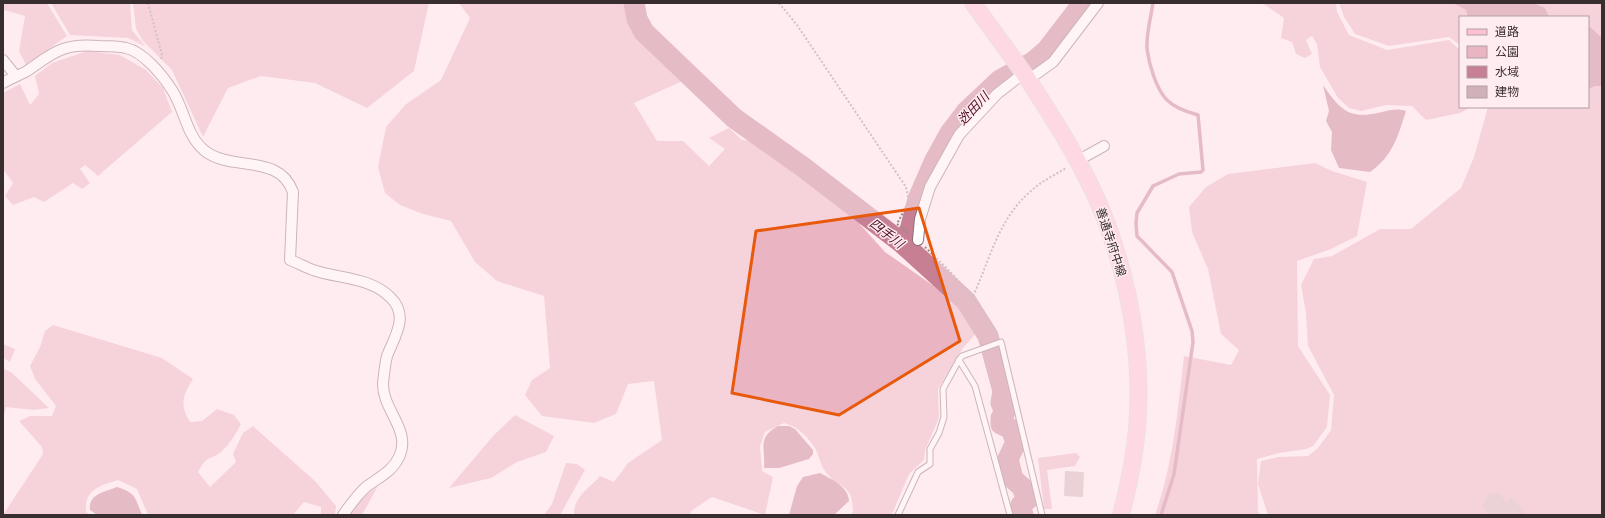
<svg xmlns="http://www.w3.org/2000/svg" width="1605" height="518" font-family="'Space Grotesk','Noto Sans JP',sans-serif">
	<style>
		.green { fill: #ebb4c2 }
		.water { fill: #c67f93 }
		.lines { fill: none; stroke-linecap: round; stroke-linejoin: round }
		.stream { stroke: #c67f93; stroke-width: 3.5 }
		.river { stroke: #c67f93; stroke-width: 21 }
		.building { fill: #d0b1b9 }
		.lane-casing { stroke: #8d7178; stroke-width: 7 }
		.street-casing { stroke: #8d7178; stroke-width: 12 }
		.primary-casing { stroke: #d3d1d1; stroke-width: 18 }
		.path { stroke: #9a8c8e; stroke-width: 2; stroke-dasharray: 2 2; stroke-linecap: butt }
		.lane { stroke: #fff; stroke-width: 5 }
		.street { stroke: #fff; stroke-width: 10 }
		.primary { stroke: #fdc1d2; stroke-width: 16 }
		.marked { fill: none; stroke: #e8590c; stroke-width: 3; stroke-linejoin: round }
		.labels { text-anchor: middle; stroke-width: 3; stroke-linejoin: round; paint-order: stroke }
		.street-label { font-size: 12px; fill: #382d2f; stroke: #ffecf0 }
		.water-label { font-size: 13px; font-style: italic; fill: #4c0c25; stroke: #ffecf0 }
	</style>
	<rect width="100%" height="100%" fill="#ffecf0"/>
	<g class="green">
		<path d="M 3,3 L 47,3 L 67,36 L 26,65 L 19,51 L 25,16 L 4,10 Z"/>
		<path d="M 51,3 L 130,3 L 132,30 L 145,46 L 128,38 L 70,35 Z"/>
		<path d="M 133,3 L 429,3 L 414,71 L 367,108 L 315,83 L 261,76 L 228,88 L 203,137 L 172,70 L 143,41 L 136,29 Z"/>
		<path d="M 459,3 L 628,3 L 632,23 L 663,61 L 689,78 L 634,103 L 657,141 L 683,141 L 709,166 L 725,149 L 709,138 L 729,128 L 742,140 L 755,141 L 857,221 L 885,252 L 961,305 L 979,330 L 963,348 L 938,389 L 939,418 L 925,450 L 924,460 L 909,474 L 893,512 L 890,515 L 850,515 L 853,512 C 853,481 838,491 825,471 C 820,464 819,455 815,448 C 807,436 797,426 784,423 L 765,432 L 760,446 L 762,471 L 773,477 L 765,515 L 712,497 L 691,511 L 690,515 L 574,515 C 573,497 590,488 600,476 L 614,482 L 628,463 L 662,440 L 654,381 L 628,384 L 616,414 L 594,423 L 542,416 L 525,395 L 532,380 L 550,368 L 544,296 L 497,281 L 475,262 L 451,221 L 423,214 L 400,205 L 385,193 L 378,167 L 386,127 L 405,105 L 441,80 L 470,18 Z"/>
		<path d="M 1262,3 L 1336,3 L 1337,12 L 1349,35 L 1387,50 L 1449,40 L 1460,50 L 1460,107 L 1471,107 L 1460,113 L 1426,120 L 1412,106 L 1386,105 L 1361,111 L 1349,108 L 1338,98 L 1320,67 L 1317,44 L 1312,36 L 1306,40 L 1312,54 L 1305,58 L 1296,54 L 1292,42 L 1281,38 L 1284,18 Z"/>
		<path d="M 1339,3 L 1602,3 L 1602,515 L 1268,515 L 1258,484 L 1261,461 L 1278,457 L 1308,456 L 1318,448 L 1331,430 L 1334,395 L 1308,346 L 1306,313 L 1301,285 L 1314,259 L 1332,256 L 1380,229 L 1411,229 L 1461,188 L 1474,157 L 1488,107 L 1588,107 L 1588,17 L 1460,17 L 1460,45 L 1449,37 L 1389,46 L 1355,34 L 1344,17 Z"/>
		<path d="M 87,51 L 120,55 L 146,70 L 163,88 L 172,112 L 98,176 L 85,165 L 80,169 L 90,183 L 82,189 L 73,183 L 44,202 L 34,197 L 13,205 L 5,196 L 13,183 L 3,169 L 3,93 L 20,84 L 30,105 L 39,94 L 35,76 L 52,63 Z"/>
		<path d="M 1315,163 L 1332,171 L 1367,182 L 1357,236 L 1331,249 L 1297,261 L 1298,346 L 1330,395 L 1327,427 L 1313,446 L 1306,449 L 1279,453 L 1257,459 L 1258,511 L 1260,515 L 1155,515 C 1173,465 1178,409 1184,356 L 1231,365 L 1239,350 L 1221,334 L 1208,269 L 1192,232 L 1189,207 L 1206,187 L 1228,174 Z"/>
		<path d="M 53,325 L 162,358 L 193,379 C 183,395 179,404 190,422 L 202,421 L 217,409 L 234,415 L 241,424 C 236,433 231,443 223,450 C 211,462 209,452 198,472 L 210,487 L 236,462 L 233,454 L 243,433 L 253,426 L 316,482 L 336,506 L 335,515 L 321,515 L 321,507 L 304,502 L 293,515 L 148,515 L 137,489 L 118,480 C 100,486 84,489 86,512 L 90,515 L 3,515 L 43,454 L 42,447 L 19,421 L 30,416 L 52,416 L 56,406 L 35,379 L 30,366 L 40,347 L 45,331 Z"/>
		<path d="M 3,344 L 15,349 L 10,362 L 3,358 Z"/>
		<path d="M 3,368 L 12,373 L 49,408 L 34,410 L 6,407 L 3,419 Z"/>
		<path d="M 515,415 L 554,436 L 546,452 L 517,462 L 491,478 L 449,488 L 493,436 Z"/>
		<path d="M 1076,453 L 1080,457 L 1075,466 L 1047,470 L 1052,509 L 1044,509 L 1038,458 Z"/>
		<path d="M 566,463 L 577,464 L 585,470 L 560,515 L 544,515 L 552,504 Z"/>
		<path d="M 378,486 L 362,515 L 350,515 L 361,499 Z"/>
	</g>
	<g class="water">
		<path d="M 1453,3 L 1533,3 L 1545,8 L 1549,17 L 1468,17 L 1466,10 Z"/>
		<path d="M 1588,25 L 1602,38 L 1602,86 L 1595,86 L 1588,89 Z"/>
		<path d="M 1323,85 C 1341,111 1350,120 1382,112 C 1391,110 1397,108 1406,111 C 1398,136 1393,156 1370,172 L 1339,168 L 1331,150 L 1332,132 L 1326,121 L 1329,111 Z"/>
		<path d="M 778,426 L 789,426 L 795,429 L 813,450 L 813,454 L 809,459 L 779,468 L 764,468 C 766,449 756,438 778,426 Z"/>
		<path d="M 820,473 C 831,479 849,487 849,501 L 834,515 L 789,515 L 797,486 L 803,477 Z"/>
		<path d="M 117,487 C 136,493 135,497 142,515 L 97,515 L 90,510 C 88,494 105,492 117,487 Z"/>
	</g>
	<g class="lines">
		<path class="stream" d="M 1153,3 C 1151,17 1146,34 1147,49 C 1149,64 1156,89 1167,100 C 1175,108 1187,112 1198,115 L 1203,170 L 1201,172 L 1179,174 L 1153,186 L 1137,213 L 1136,223 L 1137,236 L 1172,272 L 1192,331 L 1193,342 L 1174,474 L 1161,515"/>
		<g class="river">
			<path d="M 634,3 L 637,19 L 644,32 L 734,118 L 803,167 L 902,243 L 966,301 L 988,336 L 1003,391 L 1001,403 L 1005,412 L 1001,418 L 1001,424 L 1011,429 L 1016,442 L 1008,459 L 1013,479 L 1022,487 L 1027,500 L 1021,505 L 1023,515"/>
			<path d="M 902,243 L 910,230 L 918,199 L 935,160 L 950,133 L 966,112 L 1000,80 L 1033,62 L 1047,50 L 1083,3"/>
		</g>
	</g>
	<g class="building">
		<path d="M 1065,471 L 1084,472 L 1083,497 L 1064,496 Z"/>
		<path d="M 1491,493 L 1499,493 L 1506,502 L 1512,497 L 1526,515 L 1490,515 L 1483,507 L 1483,504 L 1486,498 Z"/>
	</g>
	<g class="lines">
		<g class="lane-casing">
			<g id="lane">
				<path d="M 898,515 L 918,472 L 930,464 L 930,449 L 939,433 L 944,417 L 943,389 L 959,360"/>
				<path d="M 1010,515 L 975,386 L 959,360 L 962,356 L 1001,342 L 1042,515"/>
			</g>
		</g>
		<g class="street-casing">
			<g id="street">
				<path d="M 3,60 L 15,75"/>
				<path d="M 1028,80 L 1053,62 L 1098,3"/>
				<path d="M 3,83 C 11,78 20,75 27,71 C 39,63 49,54 63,49 C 74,45 88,45 99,46 C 108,46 118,46 126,48 C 144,52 163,76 172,90 C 185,110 186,136 205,151 C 232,172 279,153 293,192 L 290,260 C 298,263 305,267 313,270 C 339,279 371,277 391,298 C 409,316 395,336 387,356 C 385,364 384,375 383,383 C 382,410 412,430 399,457 C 392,472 379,477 366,487 C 357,495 350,505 343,515"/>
				<path d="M 1077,161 L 1104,146"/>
				<path d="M 918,240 L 920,219 L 930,187 L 959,135 L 997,94 L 1024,73"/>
			</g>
		</g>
		<g class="primary-casing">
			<path id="primary" d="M 973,3 C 991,29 1011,54 1029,81 C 1057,124 1085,168 1104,216 C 1133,291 1147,379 1133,459 C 1130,478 1126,496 1121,515"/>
		</g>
		<g class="path">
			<path d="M 148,3 L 162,55 L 161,60"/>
			<path d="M 779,3 L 797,25 L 906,187 L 909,201 L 897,224 L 908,233"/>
			<path d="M 925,247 C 953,274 980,301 998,336"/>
			<path d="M 973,296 C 991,257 998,219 1032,190 C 1042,181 1055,175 1066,168"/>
		</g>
		<use href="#lane" class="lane"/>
		<use href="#street" class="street"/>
		<use href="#primary" class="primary"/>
	</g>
	<path d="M0 0H1605V518H0ZM 919,208 L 960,341 L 839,415 L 732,393 L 756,231 Z" fill="#ffecf0" fill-opacity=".55" fill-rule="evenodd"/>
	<path class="marked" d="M 919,208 L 960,341 L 839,415 L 732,393 L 756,231 Z"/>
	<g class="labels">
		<g class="street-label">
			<text transform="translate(1111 242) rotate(72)" y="4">善通寺府中線</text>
		</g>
		<g class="water-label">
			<text transform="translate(973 108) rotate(-47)" y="5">迯田川</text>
			<text transform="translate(887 233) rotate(38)" y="5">四手川</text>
		</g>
	</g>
	<rect width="1605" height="518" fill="none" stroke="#382d2f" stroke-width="8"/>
	<rect x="1459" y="16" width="130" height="92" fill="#ffecf0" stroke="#afa0a3"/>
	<rect x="1467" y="29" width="20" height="6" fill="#fdc1d2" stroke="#afa0a3"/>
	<text x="1495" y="36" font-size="12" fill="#382d2f">道路</text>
	<rect x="1467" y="46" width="20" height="12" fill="#ebb4c2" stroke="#afa0a3"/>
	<text x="1495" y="56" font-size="12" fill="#382d2f">公園</text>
	<rect x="1467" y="66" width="20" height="12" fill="#c67f93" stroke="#afa0a3"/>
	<text x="1495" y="76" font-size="12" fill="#382d2f">水域</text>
	<rect x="1467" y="86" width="20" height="12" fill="#d0b1b9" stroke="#afa0a3"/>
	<text x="1495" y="96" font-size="12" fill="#382d2f">建物</text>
</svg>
